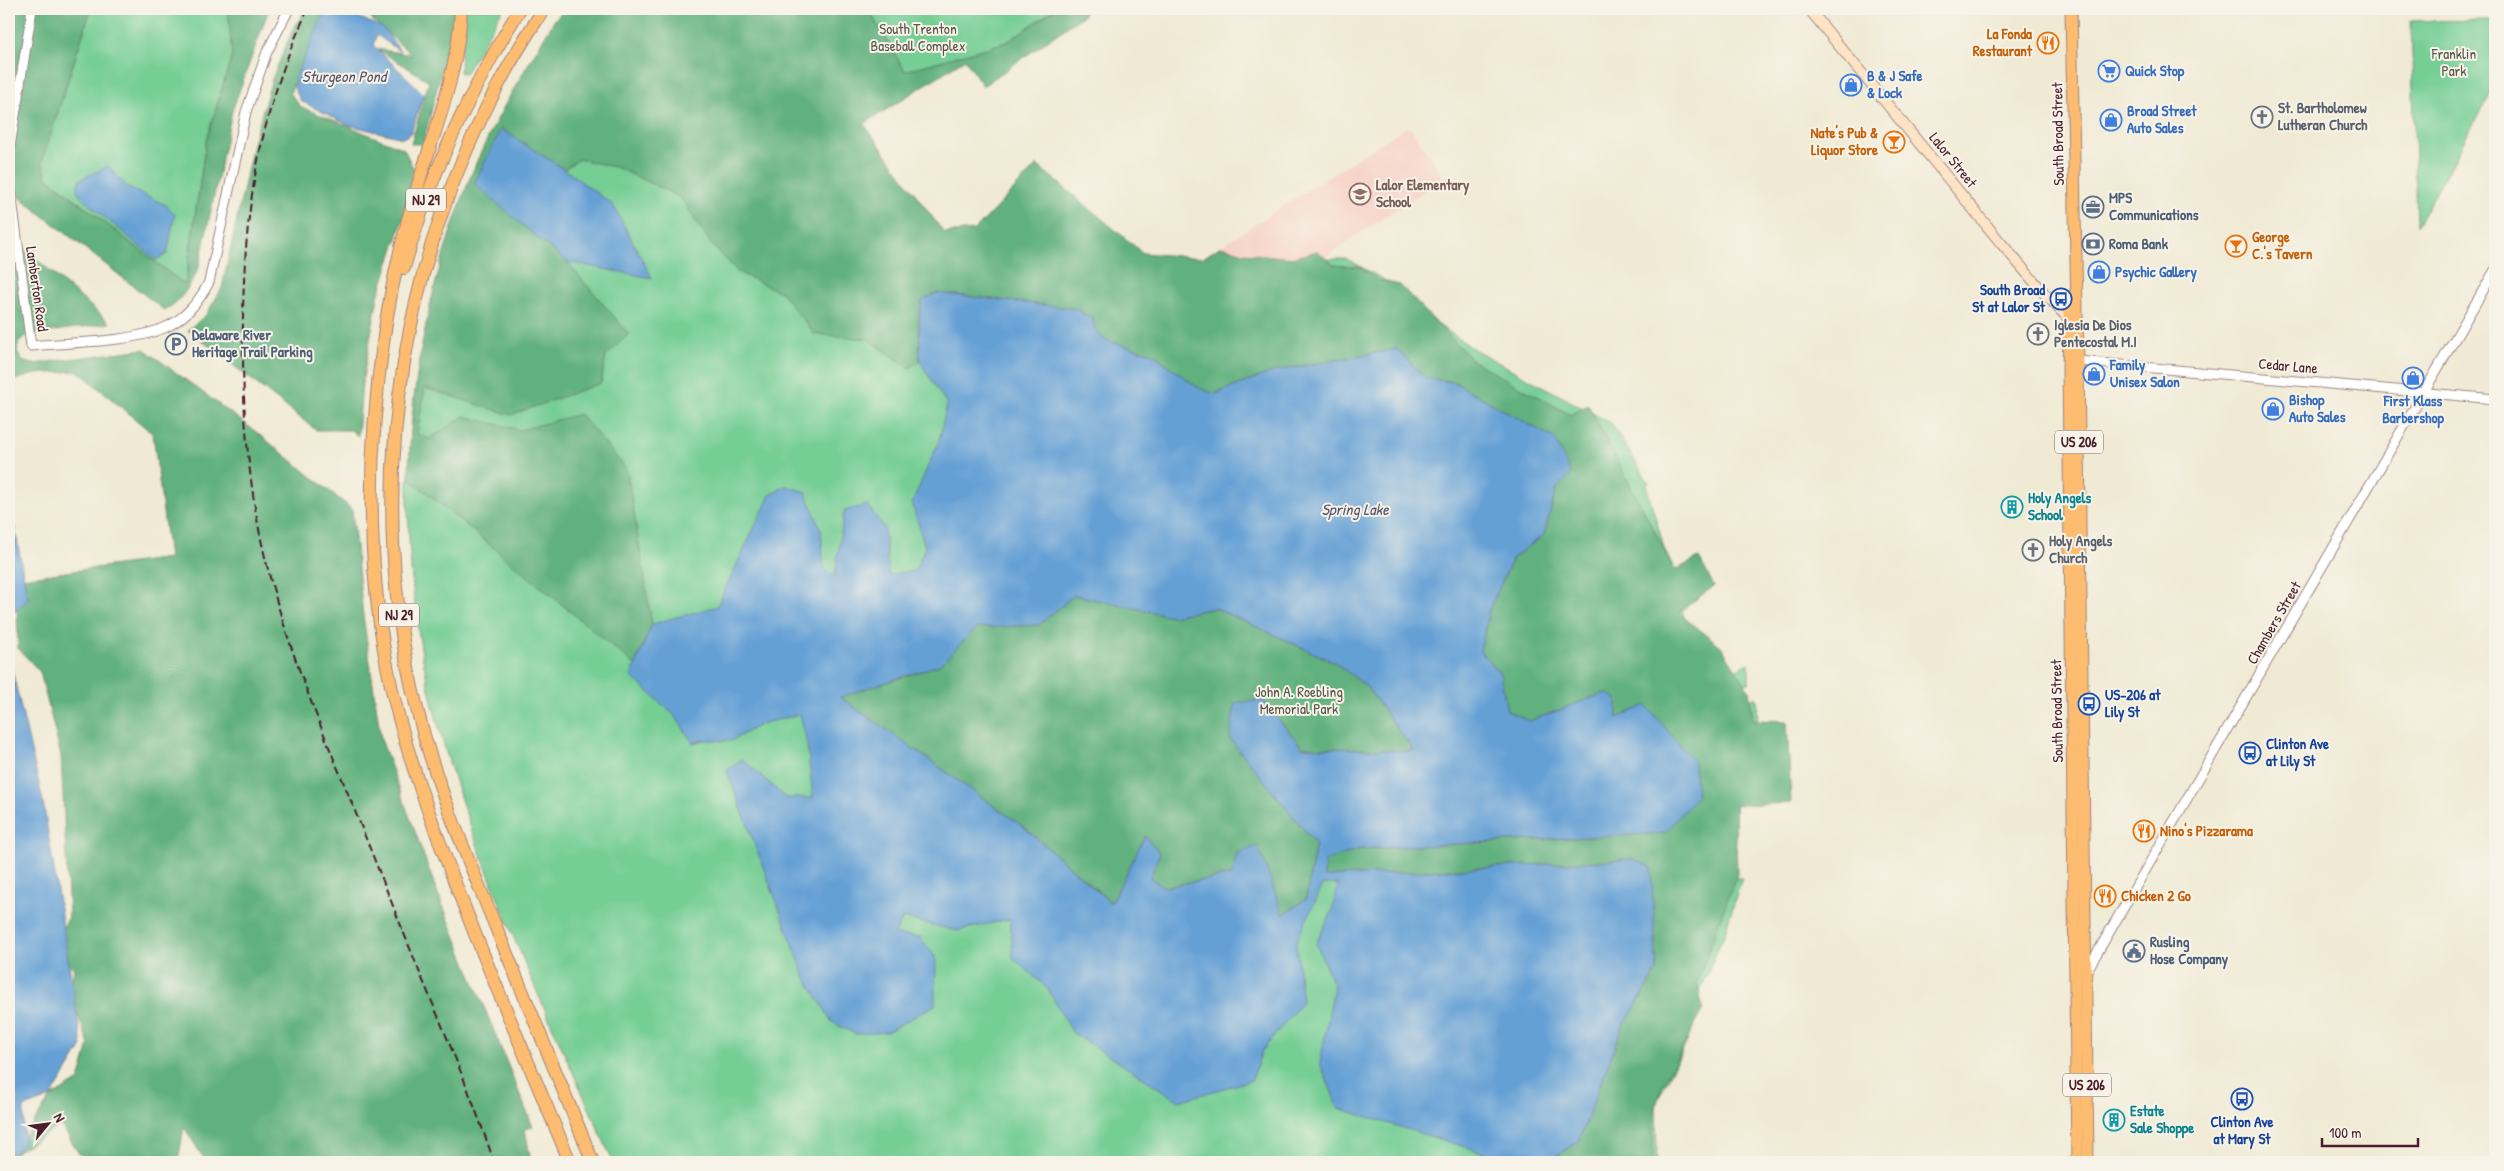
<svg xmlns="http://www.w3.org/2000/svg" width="2504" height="1171" font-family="'Patrick Hand',sans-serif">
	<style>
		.built { fill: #f7d1c6 }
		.green { fill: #75ce94; stroke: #607660; fill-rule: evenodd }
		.forest { fill: #60b17e; stroke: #556854 }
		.water { fill: #65a0d5; stroke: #586080; fill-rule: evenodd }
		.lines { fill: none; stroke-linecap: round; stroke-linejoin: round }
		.tertiary-casing { stroke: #9d8480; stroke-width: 11 }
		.secondary-casing { stroke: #9d8480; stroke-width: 12 }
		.primary-casing { stroke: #9d8480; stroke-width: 13 }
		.motorway-casing { stroke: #9d8480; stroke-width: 14 }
		.tertiary { stroke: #fff; stroke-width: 9 }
		.secondary { stroke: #fee4c5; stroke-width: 10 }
		.primary { stroke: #fdbc6f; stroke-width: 11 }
		.motorway { stroke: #fdbc6f; stroke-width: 12 }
		.rail { stroke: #4a1f2b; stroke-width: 2; stroke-dasharray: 8 4; stroke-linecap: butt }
		.labels { text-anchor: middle; stroke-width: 4; stroke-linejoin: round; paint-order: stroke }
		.shield { fill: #f7f3e8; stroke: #7e5f64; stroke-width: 1 }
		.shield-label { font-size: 14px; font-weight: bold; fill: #4a1f2b }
		.park-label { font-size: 15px; fill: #57544a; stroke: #f7f3e8 }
		.food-label { font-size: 15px; font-weight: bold; fill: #c56008; stroke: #f7f3e8; text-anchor: start }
		.shop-label { font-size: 15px; font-weight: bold; fill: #366cbe; stroke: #f7f3e8; text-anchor: start }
		.worship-label { font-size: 15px; font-weight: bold; fill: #5b616d; stroke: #f7f3e8; text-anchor: start }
		.street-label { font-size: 15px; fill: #4a1f2b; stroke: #f7f3e8 }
		.education-label { font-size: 15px; font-weight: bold; fill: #785e54; stroke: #f7f3e8; text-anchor: start }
		.service-label { font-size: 15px; font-weight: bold; fill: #4e5e75; stroke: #f7f3e8; text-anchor: start }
		.transit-label { font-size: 15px; font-weight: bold; fill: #164399; stroke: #f7f3e8; text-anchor: start }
		.culture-label { font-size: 15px; font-weight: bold; fill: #0d838f; stroke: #f7f3e8; text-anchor: start }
		.water-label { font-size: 16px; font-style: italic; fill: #55536f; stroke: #f7f3e8 }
	</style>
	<rect width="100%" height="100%" fill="#f7f3e8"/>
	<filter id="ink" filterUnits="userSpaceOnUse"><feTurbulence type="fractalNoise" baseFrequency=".02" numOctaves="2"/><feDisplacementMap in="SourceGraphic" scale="10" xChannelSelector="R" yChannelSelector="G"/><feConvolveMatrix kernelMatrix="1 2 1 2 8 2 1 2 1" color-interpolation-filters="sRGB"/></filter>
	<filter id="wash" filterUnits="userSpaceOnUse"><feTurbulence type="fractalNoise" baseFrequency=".0096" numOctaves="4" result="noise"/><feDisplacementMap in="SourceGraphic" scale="20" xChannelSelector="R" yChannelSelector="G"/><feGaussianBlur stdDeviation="1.12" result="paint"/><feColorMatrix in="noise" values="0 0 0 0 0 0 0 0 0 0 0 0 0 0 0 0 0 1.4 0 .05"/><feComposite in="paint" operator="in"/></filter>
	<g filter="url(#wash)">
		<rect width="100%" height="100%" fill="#f0ead4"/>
		<path class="built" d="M 1406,127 L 1411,128 L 1442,176 L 1441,180 L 1324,257 L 1317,251 L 1292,258 L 1244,253 L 1221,246 Z"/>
		<g class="green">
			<path d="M 91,9 L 229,10 L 232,56 L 206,141 L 185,285 L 47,177 L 42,161 Z"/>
			<path d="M 463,9 L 503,9 L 465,74 L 460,72 Z"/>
			<path d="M 868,9 L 1055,9 L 1007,42 L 905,71 Z"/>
			<path d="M 2495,20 L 2495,85 L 2417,226 L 2411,21 Z"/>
			<path d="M 801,31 L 947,259 L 1028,251 L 1182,260 L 1347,259 L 1406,292 L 1437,324 L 1477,351 L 1611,423 L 1649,483 L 1646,485 L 1704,686 L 1749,663 L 1749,683 L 1702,690 L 1744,698 L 1757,698 L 1758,727 L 1735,801 L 1736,878 L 1742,878 L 1724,935 L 1679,1040 L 1688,1040 L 1656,1103 L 1657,1162 L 613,1162 C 550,1020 480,875 438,725 C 416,645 407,560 408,478 L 422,489 L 416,434 L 425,388 L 430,390 L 575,177 L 564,169 L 578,159 L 597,163 ZM 658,699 L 717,736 L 694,743 L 675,716 ZM 742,760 L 786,798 L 960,930 L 903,918 L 894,935 L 920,937 L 935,976 L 727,771 Z"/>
		</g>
		<g class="forest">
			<path d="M 9,9 L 91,9 L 42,161 L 46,177 L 185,285 L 206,141 L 232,56 L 228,9 L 269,9 L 232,111 L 199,267 C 191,284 182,302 164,310 L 18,196 L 9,148 Z"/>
			<path d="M 306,9 L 327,9 L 290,93 L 301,107 L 404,149 L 417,176 L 378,297 L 362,383 L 358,436 L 351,430 L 316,430 L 188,330 L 206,315 L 222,288 L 254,140 L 272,79 L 292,31 Z"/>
			<path d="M 346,9 L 457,9 L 423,144 L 411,144 L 429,81 L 377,49 L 412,55 L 367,15 Z"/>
			<path d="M 565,9 L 868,9 L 905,71 L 1007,42 L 1055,9 L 1084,9 L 1084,15 L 983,86 L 965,59 L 864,124 L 944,233 L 975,230 L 1037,165 L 1143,253 L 1203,258 L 1221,246 L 1244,253 L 1292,258 L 1317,251 L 1334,265 L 1360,267 L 1378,280 L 1400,285 L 1473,361 L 1571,415 L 1588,405 L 1675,570 L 1699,558 L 1714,586 L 1678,613 L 1721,646 L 1749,690 L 1753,720 L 1787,721 L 1791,803 L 1735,805 L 1737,874 L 1697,982 L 1703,1009 L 1661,1088 L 1653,1118 L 1653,1162 L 1547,1162 L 1578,1142 L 1622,1028 L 1657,971 L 1650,867 L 1633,859 L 1324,877 L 1324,861 L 1360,849 L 1664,833 L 1605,693 L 1530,721 L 1507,711 L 1500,673 L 1480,651 L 1489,610 L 1513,558 L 1544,535 L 1556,490 L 1555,439 L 1454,382 L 1425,378 L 1397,349 L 1275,371 L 1209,396 L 1152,353 L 1104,340 L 1079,309 L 937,293 L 919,316 L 920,362 L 909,368 L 868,339 L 814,334 L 782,293 L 738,272 L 711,244 L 680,197 L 618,168 L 579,159 L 564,169 L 501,129 L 475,184 L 567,262 L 629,334 L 606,356 L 601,383 L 511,415 L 425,388 L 417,434 L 429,439 L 464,416 L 520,430 L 580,414 L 627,470 L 652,624 L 635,665 L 409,478 C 410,371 435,260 477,161 C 499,111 528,65 555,19 Z"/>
			<path d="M 9,235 L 110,323 L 28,335 L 19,341 L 17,351 L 22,361 L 33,364 L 144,349 L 255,431 L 352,509 L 363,615 L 381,739 L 435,886 L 533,1127 L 525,1129 L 531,1162 L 206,1162 L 184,1127 L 178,1162 L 104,1162 L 79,1154 L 61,1125 L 12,1155 L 51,1097 L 79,1080 L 89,1045 L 70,993 L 74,968 L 51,951 L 69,916 L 61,756 L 40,672 L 18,648 L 17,610 L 9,604 L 14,579 L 169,558 L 153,434 L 78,371 L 35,374 L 9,382 Z"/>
			<path d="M 1074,595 L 1172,616 L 1215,608 L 1334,662 L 1366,686 L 1414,751 L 1302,747 L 1262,700 L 1230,739 L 1316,844 L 1306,899 L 1283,915 L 1232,875 L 1164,887 L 1150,878 L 1112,903 L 1024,827 L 840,697 L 939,665 L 977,627 L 1039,625 Z"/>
		</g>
		<g class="water">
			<path d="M 326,9 L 340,9 L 383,28 L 401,52 L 377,35 L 373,45 L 424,94 L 411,133 L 403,138 L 348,125 L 301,101 L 294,88 L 295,78 Z"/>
			<path d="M 501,129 L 564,169 L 613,205 L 652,278 L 567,262 L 474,184 Z"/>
			<path d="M 108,166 L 128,188 L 166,205 L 175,214 L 167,254 L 156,260 L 86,202 L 77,191 L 79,180 Z"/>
			<path d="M 937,293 L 1079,309 L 1083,315 L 1093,318 L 1094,327 L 1104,340 L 1152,353 L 1197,387 L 1215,394 L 1275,371 L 1397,349 L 1425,378 L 1454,382 L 1555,439 L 1571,474 L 1556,490 L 1544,535 L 1513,558 L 1489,610 L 1480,651 L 1500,673 L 1507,711 L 1530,721 L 1605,693 L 1617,698 L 1617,718 L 1646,705 L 1694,762 L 1697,796 L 1665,833 L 1360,849 L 1325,861 L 1324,877 L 1633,859 L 1651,867 L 1657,971 L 1622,1028 L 1578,1142 L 1547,1162 L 1514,1162 L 1338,1108 L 1320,1063 L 1334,986 L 1316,943 L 1332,912 L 1338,884 L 1323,885 L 1296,942 L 1302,1002 L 1262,1051 L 1252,1080 L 1179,1101 L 1073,1033 L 1047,988 L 1013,958 L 1010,919 L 957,931 L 903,918 L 894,935 L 920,937 L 936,958 L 935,1005 L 887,1032 L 855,1034 L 832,1022 L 805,977 L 727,771 L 742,759 L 786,798 L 813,798 L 807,744 L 800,714 L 761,724 L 731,741 L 702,740 L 693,743 L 675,716 L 631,676 L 652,624 L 717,606 L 770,495 L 786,486 L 806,492 L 821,530 L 824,569 L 835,576 L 844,511 L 867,505 L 884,527 L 889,575 L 915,570 L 925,547 L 912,503 L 939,441 L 947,404 L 920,362 L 919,316 L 922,300 ZM 1074,595 L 1172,616 L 1215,608 L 1334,662 L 1366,686 L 1414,751 L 1302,747 L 1262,700 L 1235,703 L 1230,739 L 1316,844 L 1306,899 L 1283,915 L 1258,846 L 1237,853 L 1232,875 L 1164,887 L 1150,878 L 1160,853 L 1145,836 L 1111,903 L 1024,827 L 840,697 L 939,665 L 977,628 L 1039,625 Z"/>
			<path d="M 9,497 L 28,600 L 9,616 Z"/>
			<path d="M 9,657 L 43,801 L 82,1046 L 51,1097 L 24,1107 L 24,1143 L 13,1155 L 54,1162 L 9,1162 Z"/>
		</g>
	</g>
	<g filter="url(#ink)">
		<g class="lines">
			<g class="tertiary-casing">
				<g id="tertiary">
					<path d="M 9,153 L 32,9"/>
					<path d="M 9,176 L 31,346 C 69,342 129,343 164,328 C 185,319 199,302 209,282 L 246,112 L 267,52 L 289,9"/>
					<path d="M 2078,361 L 2495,399"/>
					<path d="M 2086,972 L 2495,270"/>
				</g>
			</g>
			<g class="secondary-casing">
				<path id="secondary" d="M 1809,9 L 2001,243 L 2044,293 L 2073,323"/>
			</g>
			<g class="primary-casing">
				<g id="primary">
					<path d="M 2071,9 L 2078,361 L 2088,1162"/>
					<path d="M 2070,296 L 2068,367 L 2077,1162"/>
				</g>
			</g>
			<g class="motorway-casing">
				<g id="motorway">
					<path d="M 461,9 C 459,65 439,119 422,172 C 405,226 392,280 384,336 C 368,446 366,557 387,666 C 400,735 424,801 449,867 C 486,966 529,1064 570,1162"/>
					<path d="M 544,9 C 402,219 354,491 424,735 C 443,802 471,866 497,930 C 529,1008 561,1085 593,1162"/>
					<path d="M 404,268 C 429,176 470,90 520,9"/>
				</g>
			</g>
			<use href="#tertiary" class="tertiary"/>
			<use href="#secondary" class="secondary"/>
			<use href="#primary" class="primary"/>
			<use href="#motorway" class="motorway"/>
			<path class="rail" d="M 308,9 C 260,112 244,207 243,320 C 242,395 246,470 262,544 C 281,631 315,713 349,796 C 373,856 397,916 421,976 C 447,1037 473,1099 494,1162"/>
		</g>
	</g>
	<defs>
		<g id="restaurant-ring" transform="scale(1.125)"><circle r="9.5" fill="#f7f3e8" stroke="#e8710a" stroke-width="1.5"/><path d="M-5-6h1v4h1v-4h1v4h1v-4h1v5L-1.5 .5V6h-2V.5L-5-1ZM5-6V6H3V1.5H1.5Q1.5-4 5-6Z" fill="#e8710a"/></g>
		<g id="supermarket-ring" transform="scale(1.125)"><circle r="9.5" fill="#f7f3e8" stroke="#3f7fe0" stroke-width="1.5"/><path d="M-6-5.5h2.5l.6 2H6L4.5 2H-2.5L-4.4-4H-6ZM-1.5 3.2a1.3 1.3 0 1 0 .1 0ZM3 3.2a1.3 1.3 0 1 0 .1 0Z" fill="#3f7fe0"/></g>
		<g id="shop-ring" transform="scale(1.125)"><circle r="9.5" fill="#f7f3e8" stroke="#3f7fe0" stroke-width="1.5"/><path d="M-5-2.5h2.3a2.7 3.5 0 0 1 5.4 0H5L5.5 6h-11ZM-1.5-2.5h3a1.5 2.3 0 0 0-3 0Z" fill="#3f7fe0"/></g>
		<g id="church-ring" transform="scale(1.125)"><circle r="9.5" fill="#f7f3e8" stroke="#6b7280" stroke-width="1.5"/><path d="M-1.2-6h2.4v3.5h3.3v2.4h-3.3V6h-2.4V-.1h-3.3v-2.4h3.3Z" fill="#6b7280"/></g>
		<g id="bar-ring" transform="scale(1.125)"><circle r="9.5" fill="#f7f3e8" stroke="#e8710a" stroke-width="1.5"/><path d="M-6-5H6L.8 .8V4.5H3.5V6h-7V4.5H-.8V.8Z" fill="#e8710a"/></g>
		<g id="school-ring" transform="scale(1.125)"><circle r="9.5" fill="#f7f3e8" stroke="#8d6e63" stroke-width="1.5"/><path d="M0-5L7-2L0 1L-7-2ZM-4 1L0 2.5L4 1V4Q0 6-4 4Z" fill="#8d6e63"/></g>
		<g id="office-ring" transform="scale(1.125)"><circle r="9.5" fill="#f7f3e8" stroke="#5c6f8a" stroke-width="1.5"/><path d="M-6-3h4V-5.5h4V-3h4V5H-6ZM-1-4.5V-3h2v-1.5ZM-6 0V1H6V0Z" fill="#5c6f8a"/></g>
		<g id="bank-ring" transform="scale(1.125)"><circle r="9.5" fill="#f7f3e8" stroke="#5c6f8a" stroke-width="1.5"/><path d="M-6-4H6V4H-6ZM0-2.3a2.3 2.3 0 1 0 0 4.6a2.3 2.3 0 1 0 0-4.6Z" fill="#5c6f8a"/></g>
		<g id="bus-ring" transform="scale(1.125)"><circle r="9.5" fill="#f7f3e8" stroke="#1a4fb4" stroke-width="1.5"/><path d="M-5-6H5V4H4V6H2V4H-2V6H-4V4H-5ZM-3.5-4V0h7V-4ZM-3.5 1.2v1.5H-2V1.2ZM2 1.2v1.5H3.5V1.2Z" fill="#1a4fb4"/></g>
		<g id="parking-ring" transform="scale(1.125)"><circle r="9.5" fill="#f7f3e8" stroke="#5c6f8a" stroke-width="1.5"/><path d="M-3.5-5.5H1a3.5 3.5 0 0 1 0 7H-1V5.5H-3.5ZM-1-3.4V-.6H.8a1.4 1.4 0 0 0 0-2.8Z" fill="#5c6f8a"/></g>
		<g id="building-ring" transform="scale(1.125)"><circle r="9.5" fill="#f7f3e8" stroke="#0f9aa8" stroke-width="1.5"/><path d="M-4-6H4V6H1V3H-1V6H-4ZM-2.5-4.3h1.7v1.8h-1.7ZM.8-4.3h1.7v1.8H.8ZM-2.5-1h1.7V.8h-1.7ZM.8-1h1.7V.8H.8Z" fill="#0f9aa8"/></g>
		<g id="civic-ring" transform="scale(1.125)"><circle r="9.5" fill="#f7f3e8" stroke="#5c6f8a" stroke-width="1.5"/><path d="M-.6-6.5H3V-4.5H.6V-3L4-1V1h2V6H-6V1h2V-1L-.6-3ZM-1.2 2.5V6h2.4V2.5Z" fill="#5c6f8a"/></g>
	</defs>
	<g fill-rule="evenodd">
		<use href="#restaurant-ring" x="2048" y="43"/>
		<use href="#supermarket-ring" x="2109" y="71"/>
		<use href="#shop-ring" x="1851" y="85"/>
		<use href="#church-ring" x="2262" y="117"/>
		<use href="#shop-ring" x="2111" y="120"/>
		<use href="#bar-ring" x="1894" y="142"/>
		<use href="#school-ring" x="1360" y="194"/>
		<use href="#office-ring" x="2093" y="207"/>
		<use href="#bank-ring" x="2093" y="244"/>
		<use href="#bar-ring" x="2236" y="246"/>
		<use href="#shop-ring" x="2099" y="272"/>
		<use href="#bus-ring" x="2061" y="299"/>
		<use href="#church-ring" x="2038" y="334"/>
		<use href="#parking-ring" x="176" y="344"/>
		<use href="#shop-ring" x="2094" y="374"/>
		<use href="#shop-ring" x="2413" y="378"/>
		<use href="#shop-ring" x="2273" y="409"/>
		<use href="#building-ring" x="2012" y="507"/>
		<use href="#church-ring" x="2033" y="550"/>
		<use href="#bus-ring" x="2089" y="704"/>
		<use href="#bus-ring" x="2250" y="753"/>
		<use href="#restaurant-ring" x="2144" y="831"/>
		<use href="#restaurant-ring" x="2105" y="896"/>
		<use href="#civic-ring" x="2134" y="951"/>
		<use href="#bus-ring" x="2242" y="1099"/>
		<use href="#building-ring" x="2114" y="1120"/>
	</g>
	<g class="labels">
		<g class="shield">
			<rect x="406" y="188.5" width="40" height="23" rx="4"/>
			<rect x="2055" y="430.5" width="48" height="23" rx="4"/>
			<rect x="379" y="603.5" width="40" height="23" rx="4"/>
			<rect x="2063" y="1073.5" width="48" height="23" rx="4"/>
		</g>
		<g class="shield-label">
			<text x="426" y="205">NJ 29</text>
			<text x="2079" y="447">US 206</text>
			<text x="399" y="620">NJ 29</text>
			<text x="2087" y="1090">US 206</text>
		</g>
		<g class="park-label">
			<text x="918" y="34">South Trenton<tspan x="918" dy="17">Baseball Complex</tspan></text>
			<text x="2454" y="59">Franklin<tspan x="2454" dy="17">Park</tspan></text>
			<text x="1299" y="697">John A. Roebling<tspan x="1299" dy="17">Memorial Park</tspan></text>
		</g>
		<g class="food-label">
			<text x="2032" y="39" text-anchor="end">La Fonda<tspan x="2032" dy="17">Restaurant</tspan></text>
			<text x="1878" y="138" text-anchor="end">Nate's Pub &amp;<tspan x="1878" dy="17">Liquor Store</tspan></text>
			<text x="2252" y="242">George<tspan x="2252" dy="17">C.'s Tavern</tspan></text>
			<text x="2160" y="836">Nino's Pizzarama</text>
			<text x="2121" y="901">Chicken 2 Go</text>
		</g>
		<g class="shop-label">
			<text x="2125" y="76">Quick Stop</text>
			<text x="1867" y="81">B &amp; J Safe<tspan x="1867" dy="17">&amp; Lock</tspan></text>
			<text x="2127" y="116">Broad Street<tspan x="2127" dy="17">Auto Sales</tspan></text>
			<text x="2115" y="277">Psychic Gallery</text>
			<text x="2110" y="370">Family<tspan x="2110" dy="17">Unisex Salon</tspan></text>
			<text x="2289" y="405">Bishop<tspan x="2289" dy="17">Auto Sales</tspan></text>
			<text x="2413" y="406" text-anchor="middle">First Klass<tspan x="2413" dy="17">Barbershop</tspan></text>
		</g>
		<g class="worship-label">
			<text x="2278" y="113">St. Bartholomew<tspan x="2278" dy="17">Lutheran Church</tspan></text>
			<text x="2054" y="330">Iglesia De Dios<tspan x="2054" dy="17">Pentecostal M.I</tspan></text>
			<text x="2049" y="546">Holy Angels<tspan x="2049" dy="17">Church</tspan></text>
		</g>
		<g class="street-label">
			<text transform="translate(2058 134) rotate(-91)" y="5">South Broad Street</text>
			<text transform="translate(1953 160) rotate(51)" y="5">Lalor Street</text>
			<text transform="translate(37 289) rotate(82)" y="5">Lamberton Road</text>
			<text transform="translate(2288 366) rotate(5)" y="5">Cedar Lane</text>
			<text transform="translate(2274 623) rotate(-60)" y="5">Chambers Street</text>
			<text transform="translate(2057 711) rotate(-91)" y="5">South Broad Street</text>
		</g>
		<g class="education-label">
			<text x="1376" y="190">Lalor Elementary<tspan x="1376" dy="17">School</tspan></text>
		</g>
		<g class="service-label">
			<text x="2109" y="203">MPS<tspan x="2109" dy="17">Communications</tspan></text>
			<text x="2109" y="249">Roma Bank</text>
			<text x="192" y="340">Delaware River<tspan x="192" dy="17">Heritage Trail Parking</tspan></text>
			<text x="2150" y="947">Rusling<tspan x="2150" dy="17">Hose Company</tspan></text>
		</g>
		<g class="transit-label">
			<text x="2045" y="295" text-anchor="end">South Broad<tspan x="2045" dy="17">St at Lalor St</tspan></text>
			<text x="2105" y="700">US-206 at<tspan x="2105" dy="17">Lily St</tspan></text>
			<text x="2266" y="749">Clinton Ave<tspan x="2266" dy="17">at Lily St</tspan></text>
			<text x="2242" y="1127" text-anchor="middle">Clinton Ave<tspan x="2242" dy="17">at Mary St</tspan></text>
		</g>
		<g class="culture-label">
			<text x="2028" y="503">Holy Angels<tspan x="2028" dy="17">School</tspan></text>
			<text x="2130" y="1116">Estate<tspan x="2130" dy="17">Sale Shoppe</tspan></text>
		</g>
		<g class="water-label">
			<text x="344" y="82">Sturgeon Pond</text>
			<text x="1355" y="515">Spring Lake</text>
		</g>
	</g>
	<rect width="2504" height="1171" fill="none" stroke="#f7f3e8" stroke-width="30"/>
	<g transform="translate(48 1124) rotate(61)" stroke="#f7f3e8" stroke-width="4" paint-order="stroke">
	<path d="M0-4L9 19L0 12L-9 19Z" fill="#4a1f2b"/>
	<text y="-8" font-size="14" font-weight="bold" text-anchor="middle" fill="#4a1f2b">N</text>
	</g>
	<path d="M2322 1138v8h96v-8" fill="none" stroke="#4a1f2b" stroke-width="2.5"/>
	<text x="2329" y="1138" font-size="15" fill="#4a1f2b" stroke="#f7f3e8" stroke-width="4" paint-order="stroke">100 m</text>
</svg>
